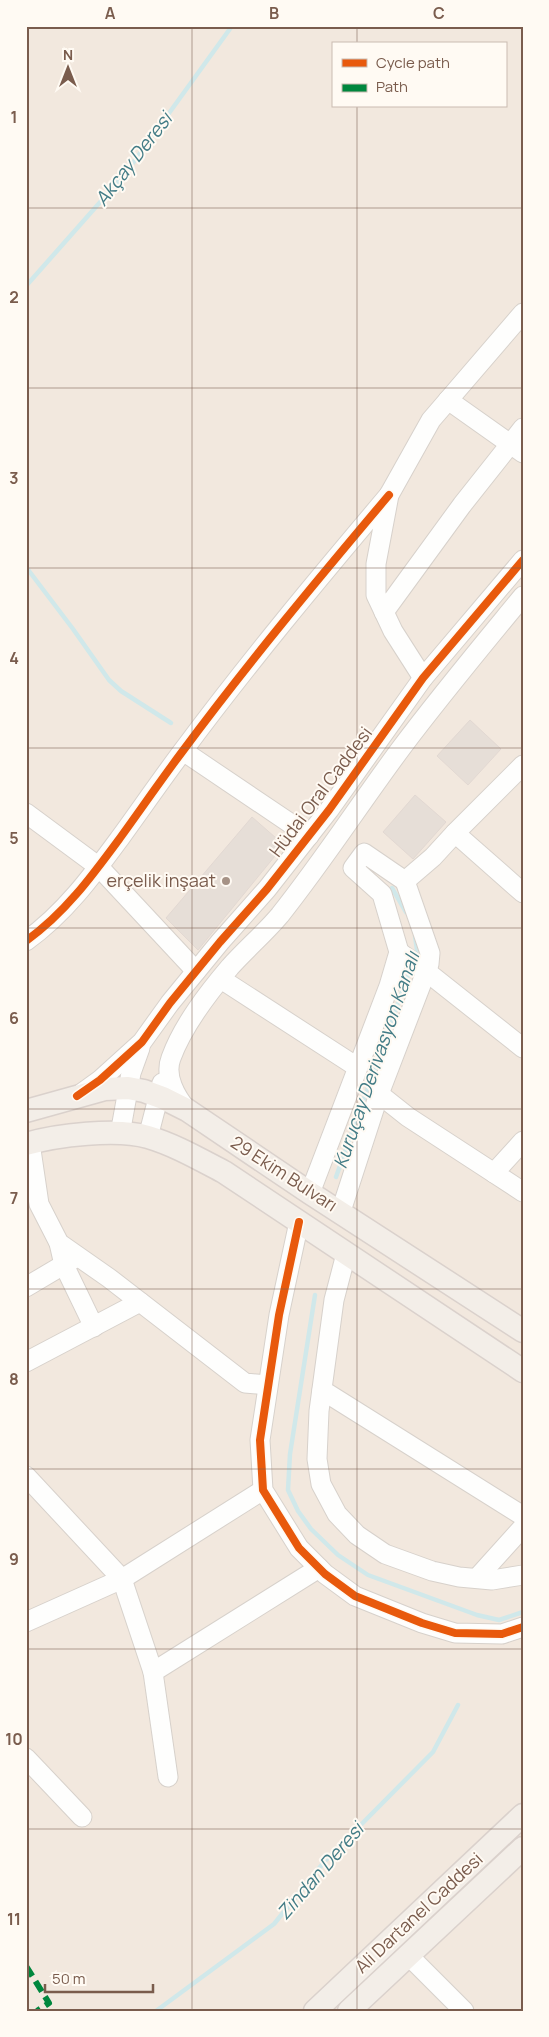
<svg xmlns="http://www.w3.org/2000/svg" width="549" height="2037" font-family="Manrope,sans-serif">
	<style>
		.residential { fill: #f2e8de; fill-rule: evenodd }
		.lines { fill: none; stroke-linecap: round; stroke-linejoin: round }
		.stream { stroke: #d0e8ea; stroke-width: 4.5 }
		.building { fill: #e6ded7; stroke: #e2d8d2 }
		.minor-casing { stroke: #d7d1cb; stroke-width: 21 }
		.major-casing { stroke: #dad1cc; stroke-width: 25 }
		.minor { stroke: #fefefd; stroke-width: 19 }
		.major { stroke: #f3eee8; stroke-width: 22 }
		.quiet { stroke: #00873e; stroke-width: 6; stroke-dasharray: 12 6; stroke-linecap: butt }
		.cycleway-casing { stroke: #fffaf3; stroke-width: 11 }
		.cycleway { stroke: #e8590c; stroke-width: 8 }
		.grid { fill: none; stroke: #7a5c4d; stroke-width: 1; stroke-opacity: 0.55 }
		.poi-dot { fill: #a69286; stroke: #fffaf3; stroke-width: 2 }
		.labels { text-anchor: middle; stroke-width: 4; stroke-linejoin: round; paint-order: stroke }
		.street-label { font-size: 18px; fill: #7a5c4d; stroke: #fffaf3 }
		.poi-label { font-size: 18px; fill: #7a5c4d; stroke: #fffaf3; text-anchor: end }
		.water-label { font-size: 19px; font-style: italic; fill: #437c86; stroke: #fffaf3 }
		.neatline { fill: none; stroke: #7a5c4d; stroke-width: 2 }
		.grid-label { font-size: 16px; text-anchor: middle; font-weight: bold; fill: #7a5c4d }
	</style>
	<rect width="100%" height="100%" fill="#f9f5f0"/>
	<path class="residential" d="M 26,26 L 523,26 L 523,2011 L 26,2011 ZM 333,44 L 505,44 L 505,106 L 333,106 Z"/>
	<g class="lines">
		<g class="stream">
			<path d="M 26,286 L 125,174 L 232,26"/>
			<path d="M 26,567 L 73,629 L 109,680 L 121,691 L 171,723"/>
			<path d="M 392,888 L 406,912"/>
			<path d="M 415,957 L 417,950 L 415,936"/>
			<path d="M 336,1177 L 411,967"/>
			<path d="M 315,1295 L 290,1454 L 288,1490 L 298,1511 L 311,1529 L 338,1555 L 368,1575 L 477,1615 L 499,1620 L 523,1612"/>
			<path d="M 156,2011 L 274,1924 L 325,1861 L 433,1752 L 458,1705"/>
		</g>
	</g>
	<g class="building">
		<path d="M 470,720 L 501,749 L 468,785 L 437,756 Z"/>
		<path d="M 415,795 L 446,822 L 413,859 L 383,832 Z"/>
		<path d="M 252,817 L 284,845 L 198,950 L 166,918 Z"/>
	</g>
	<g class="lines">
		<g class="minor-casing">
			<g id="minor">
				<path d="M 448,400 L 523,453"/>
				<path d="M 384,612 L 462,505 L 523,428"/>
				<path d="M 423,678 L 393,631 L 376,595 L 376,564 L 389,495 L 431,420 L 523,313"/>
				<path d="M 183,751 L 309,836"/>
				<path d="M 523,765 L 455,833 L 523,893"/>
				<path d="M 26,813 L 99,867 L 196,971"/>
				<path d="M 26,941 C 65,913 92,876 120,838 C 141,809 161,780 182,752 C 248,663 318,579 389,495"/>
				<path d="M 399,952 L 427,972 L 523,1048"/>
				<path d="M 221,979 L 357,1067"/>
				<path d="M 82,1093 L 100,1080 L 142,1042 L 170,1003 L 220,942 L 267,889 L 329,810 L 423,678 L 523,560"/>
				<path d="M 379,1094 L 408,1117 L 494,1173 L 523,1141"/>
				<path d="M 187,1110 C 176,1097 164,1076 171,1058 C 183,1025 208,993 230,967 C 246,949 265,933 280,915 C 323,861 361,802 402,747 C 441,695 482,646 523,596"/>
				<path d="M 120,1134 L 131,1073 L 140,1048"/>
				<path d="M 148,1137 L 162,1083"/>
				<path d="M 30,1143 L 39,1204 L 59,1243 L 109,1278 L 245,1383 L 267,1385"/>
				<path d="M 494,1173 L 523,1192"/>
				<path d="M 310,1193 L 389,986 L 399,952 L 382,894 L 353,868 L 364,853 L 405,881"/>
				<path d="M 341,1211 L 379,1094 L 429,964 L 430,953 L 405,881 L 433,857 L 455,833"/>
				<path d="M 299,1222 L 279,1315 L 260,1440 L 263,1490 L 299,1548 L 325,1574 L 355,1596 L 422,1623 L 455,1633 L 502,1634 L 523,1627"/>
				<path d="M 59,1243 L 64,1265 L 94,1327"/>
				<path d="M 346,1254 L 334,1300 L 319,1411 L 317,1459 L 321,1484 L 337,1514 L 357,1535 L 385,1554 L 432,1571 L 459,1577 L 492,1580 L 523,1575"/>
				<path d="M 26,1287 L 75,1258"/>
				<path d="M 26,1362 L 140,1302"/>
				<path d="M 322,1390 L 523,1516"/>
				<path d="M 26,1476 L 122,1579 L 153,1672 L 319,1568"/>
				<path d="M 477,1578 L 523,1527"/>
				<path d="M 26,1622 L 122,1579 L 263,1490"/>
				<path d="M 153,1672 L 168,1777"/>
				<path d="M 26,1758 L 82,1817"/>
				<path d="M 408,1955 L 464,2011"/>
			</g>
		</g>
		<g class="major-casing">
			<g id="major">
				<path d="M 26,1111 L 105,1089 L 128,1088 L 144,1091 L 163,1098 L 187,1110 L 310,1193 L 523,1331"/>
				<path d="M 26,1144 C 57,1135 117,1128 148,1137 C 175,1145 199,1159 224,1172 L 523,1371"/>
				<path d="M 315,2011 L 523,1815"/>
				<path d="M 349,2011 L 523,1848"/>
			</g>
		</g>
		<use href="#minor" class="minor"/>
		<use href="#major" class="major"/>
		<path class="quiet" d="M 26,1966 L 49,2003 L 37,2011"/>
		<g class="cycleway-casing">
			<g id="cycleway">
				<path d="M 26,941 C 65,913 92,876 120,838 C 141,809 161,780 182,752 C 248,663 318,579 389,495"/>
				<path d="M 77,1096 L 100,1080 L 142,1042 L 170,1003 L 220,942 L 267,889 L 329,810 L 423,678 L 523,560"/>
				<path d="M 299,1222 L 279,1315 L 260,1440 L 263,1490 L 299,1548 L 325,1574 L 355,1596 L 422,1623 L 455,1633 L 502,1634 L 523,1627"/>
			</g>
		</g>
		<use href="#cycleway" class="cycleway"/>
	</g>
	<path class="grid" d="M 192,26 L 192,2011M 357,26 L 357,44M 357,106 L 357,2011M 26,208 L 523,208M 26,388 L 523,388M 26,568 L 523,568M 26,748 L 523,748M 26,928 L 523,928M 26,1109 L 523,1109M 26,1289 L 523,1289M 26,1469 L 523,1469M 26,1649 L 523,1649M 26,1829 L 523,1829"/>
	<circle class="poi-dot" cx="226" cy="881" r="5"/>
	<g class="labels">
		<g class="street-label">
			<text transform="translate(321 792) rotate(-53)" y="6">Hüdai Oral Caddesi</text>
			<text transform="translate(284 1174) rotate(33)" y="6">29 Ekim Bulvarı</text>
			<text transform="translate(419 1913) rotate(-43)" y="6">Ali Dartanel Caddesi</text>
		</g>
		<g class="poi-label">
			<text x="216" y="887">erçelik inşaat</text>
		</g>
		<g class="water-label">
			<text transform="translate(133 159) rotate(-52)" y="7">Akçay Deresi</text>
			<text transform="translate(376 1060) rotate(-71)" y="7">Kuruçay Derivasyon Kanalı</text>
			<text transform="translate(320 1871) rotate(-49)" y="7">Zindan Deresi</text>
		</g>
	</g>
	<rect width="549" height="2037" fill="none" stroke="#fffaf3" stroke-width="55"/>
	<rect x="332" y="42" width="175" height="65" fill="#fffaf3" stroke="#cabbb1"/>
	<rect x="342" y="59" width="25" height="8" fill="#e8590c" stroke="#cabbb1"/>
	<text x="376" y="68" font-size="15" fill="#7a5c4d">Cycle path</text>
	<rect x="342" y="84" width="25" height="8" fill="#00873e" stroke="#cabbb1"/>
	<text x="376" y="92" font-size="15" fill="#7a5c4d">Path</text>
	<g transform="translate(68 68)" stroke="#fffaf3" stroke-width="4" paint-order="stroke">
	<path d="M0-4L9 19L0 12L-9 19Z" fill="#7a5c4d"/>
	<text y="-8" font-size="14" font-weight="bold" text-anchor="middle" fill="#7a5c4d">N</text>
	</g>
	<path d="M45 1984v8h108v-8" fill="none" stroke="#7a5c4d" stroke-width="2.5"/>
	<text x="52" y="1984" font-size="15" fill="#7a5c4d" stroke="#fffaf3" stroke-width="4" paint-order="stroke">50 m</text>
	<rect x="28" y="28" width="494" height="1982" class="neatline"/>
	<g class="grid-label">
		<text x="110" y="19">A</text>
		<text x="274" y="19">B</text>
		<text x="439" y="19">C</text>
		<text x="14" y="123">1</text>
		<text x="14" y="303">2</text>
		<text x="14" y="484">3</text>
		<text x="14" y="664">4</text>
		<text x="14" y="844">5</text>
		<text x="14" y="1024">6</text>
		<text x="14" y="1204">7</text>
		<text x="14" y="1385">8</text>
		<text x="14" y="1565">9</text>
		<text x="14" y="1745">10</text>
		<text x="14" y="1925">11</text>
	</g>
</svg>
